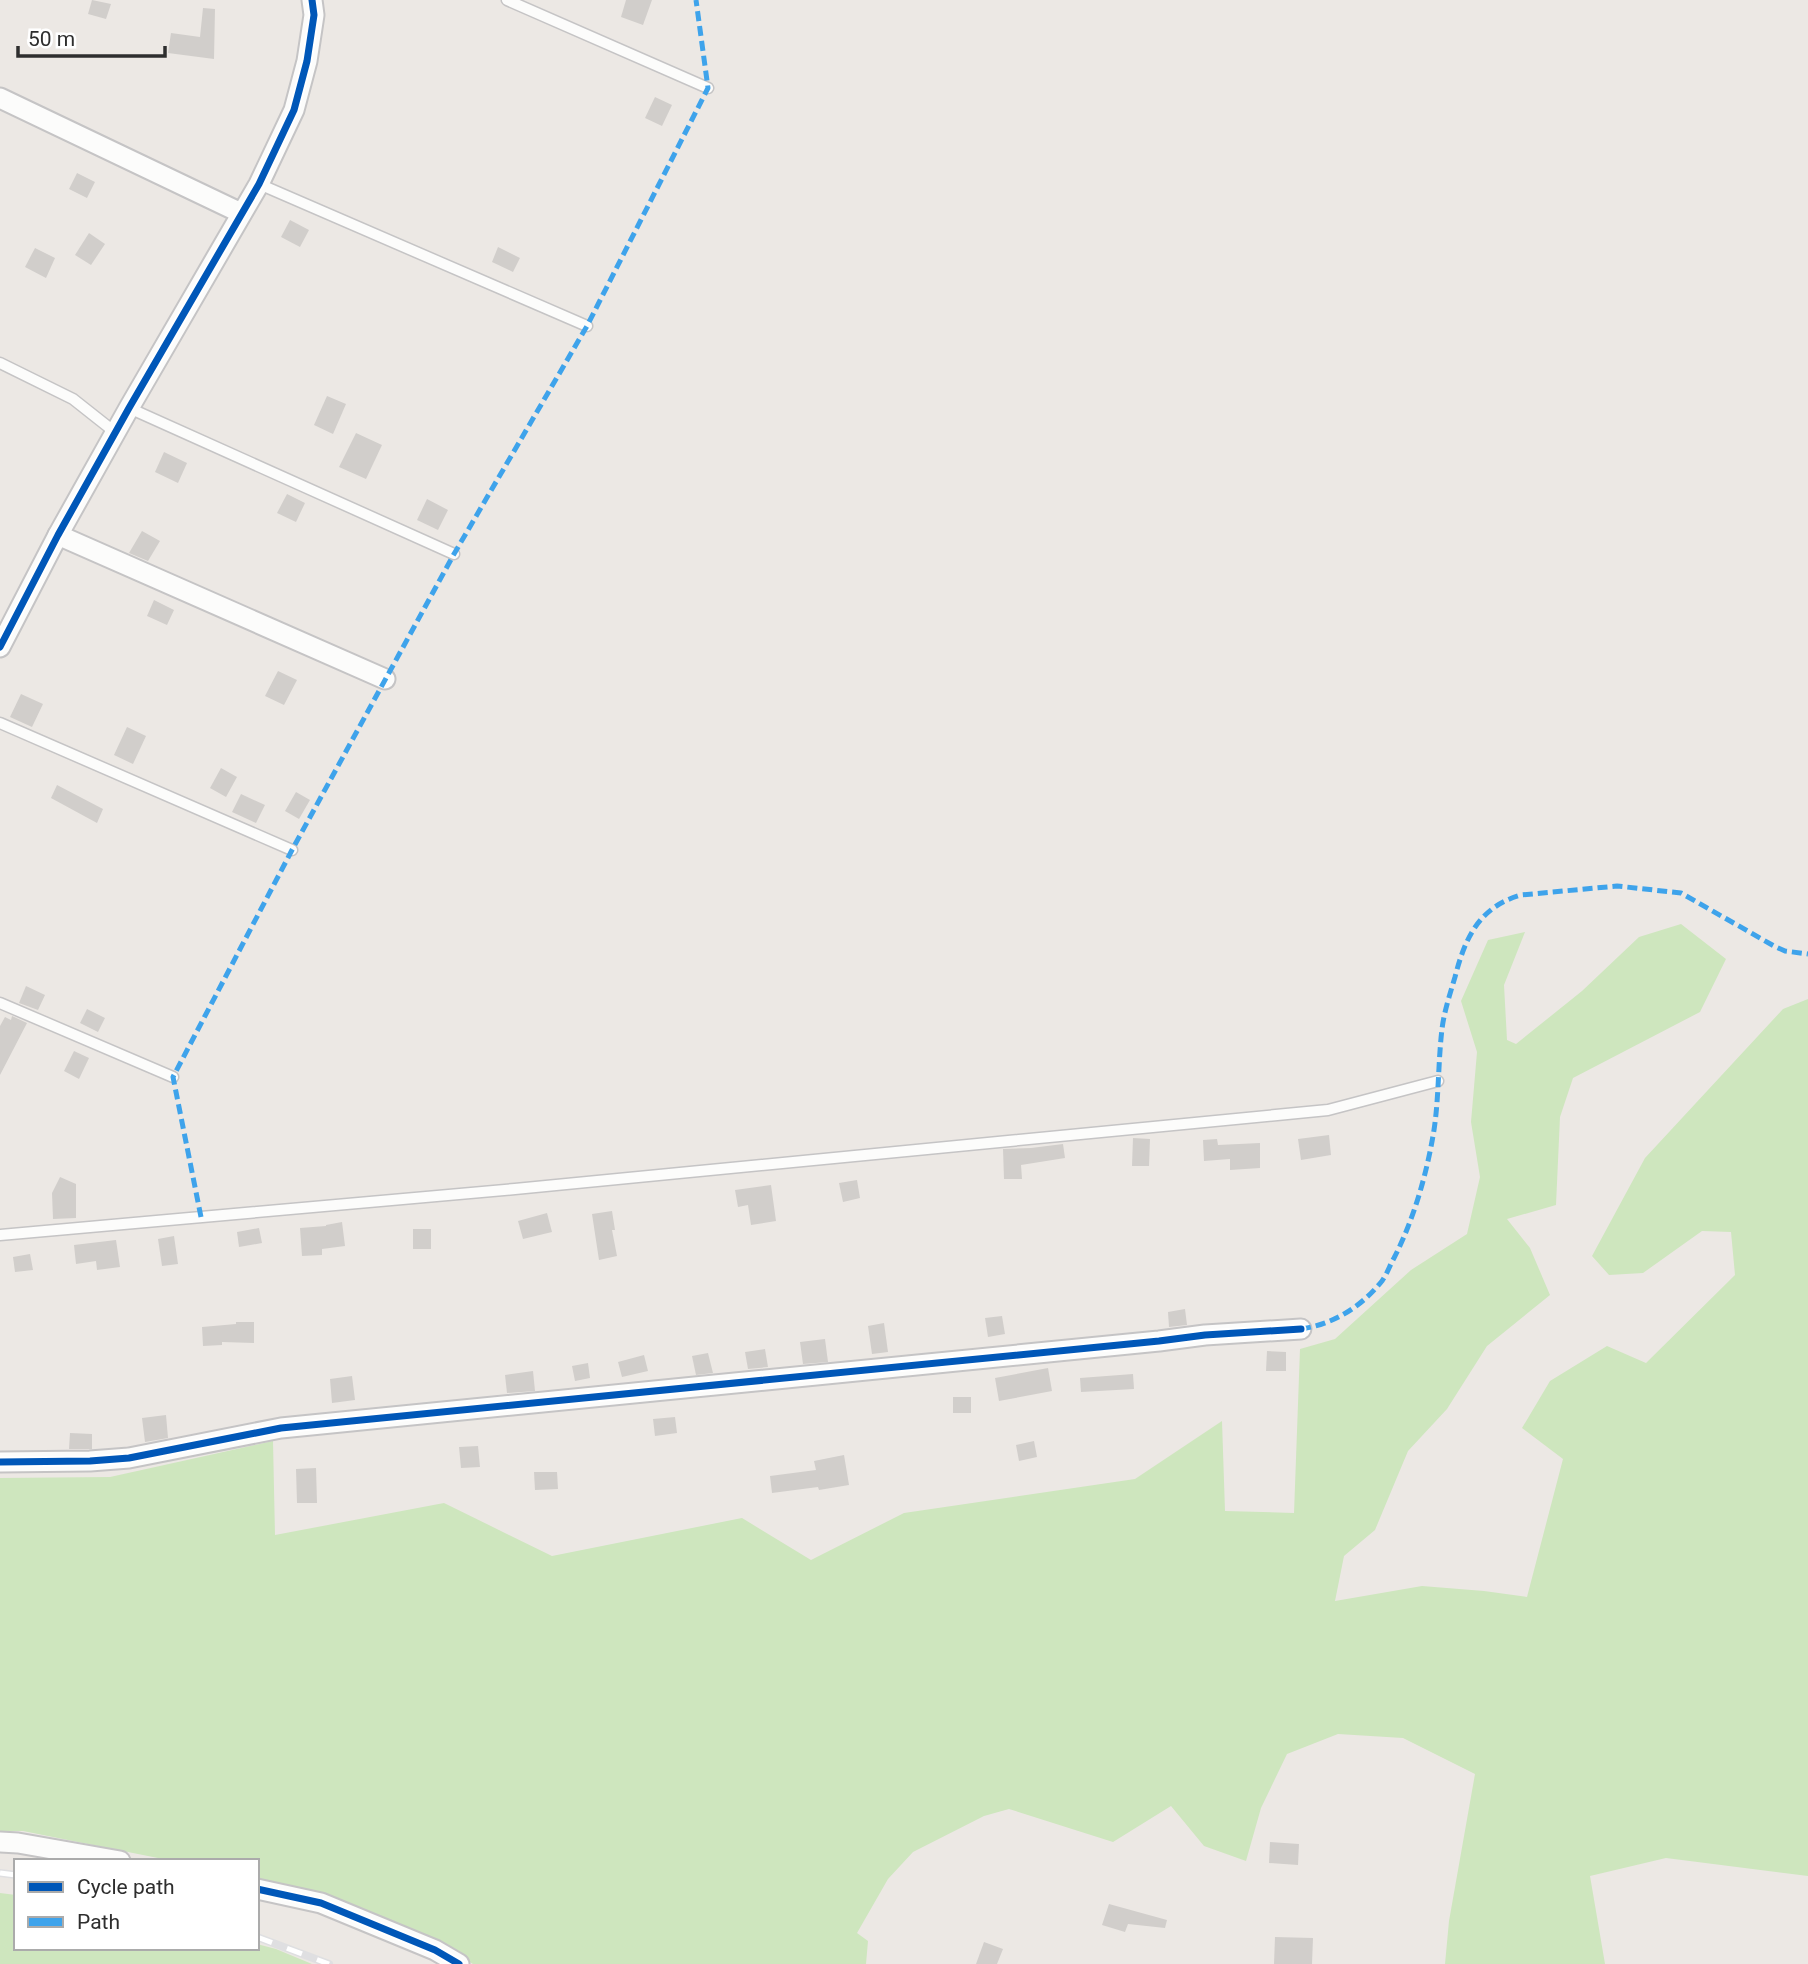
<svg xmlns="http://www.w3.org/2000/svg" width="1808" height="1964" font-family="Roboto,sans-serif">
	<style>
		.green { fill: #cee6be }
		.building { fill: #d1cecb }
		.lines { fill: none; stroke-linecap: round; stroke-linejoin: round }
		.lane-casing { stroke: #c5c4c5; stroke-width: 13 }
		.street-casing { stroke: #c5c4c5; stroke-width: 23 }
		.lane { stroke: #fcfcfb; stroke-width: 10 }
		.street { stroke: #fcfcfb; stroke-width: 19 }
		.rail-casing { stroke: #dfdfe1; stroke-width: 8 }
		.rail { stroke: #fff; stroke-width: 5; stroke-dasharray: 16; stroke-linecap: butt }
		.quiet { stroke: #3ea3eb; stroke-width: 5; stroke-dasharray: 10 5; stroke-linecap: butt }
		.cycleway-casing { stroke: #fff; stroke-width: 11 }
		.cycleway { stroke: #0057b8; stroke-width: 7 }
	</style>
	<rect width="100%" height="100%" fill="#ece8e4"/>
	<g class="green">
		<path d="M 1681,924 L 1726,959 L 1700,1012 L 1573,1078 L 1560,1117 L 1556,1205 L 1507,1219 L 1530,1248 L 1550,1295 L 1487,1346 L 1447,1409 L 1408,1451 L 1375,1530 L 1344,1556 L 1335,1601 L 1422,1586 L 1484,1591 L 1527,1597 L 1563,1459 L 1522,1428 L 1550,1381 L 1607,1346 L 1646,1363 L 1735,1275 L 1731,1232 L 1702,1231 L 1643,1273 L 1609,1275 L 1592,1256 L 1645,1158 L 1783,1009 L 1808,999 L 1808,1876 L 1666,1858 L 1590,1876 L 1605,1964 L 1445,1964 L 1449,1921 L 1475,1774 L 1403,1738 L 1338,1734 L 1287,1754 L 1261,1808 L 1246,1861 L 1204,1846 L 1171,1806 L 1113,1842 L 1009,1809 L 984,1816 L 913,1852 L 888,1879 L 857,1933 L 868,1941 L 866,1964 L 473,1964 L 434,1941 L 257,1880 L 257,1861 L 173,1861 L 23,1831 L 0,1831 L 0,1478 L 110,1477 L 273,1441 L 275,1535 L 444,1503 L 552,1556 L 742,1518 L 811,1560 L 904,1513 L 1135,1479 L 1222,1421 L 1225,1511 L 1294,1513 L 1300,1349 L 1335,1339 L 1411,1270 L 1467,1234 L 1480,1177 L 1471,1122 L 1477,1052 L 1461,1001 L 1488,940 L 1525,932 L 1504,985 L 1507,1040 L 1516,1044 L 1582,991 L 1639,937 Z"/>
		<path d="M 0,1893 L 16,1895 L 16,1948 L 257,1948 L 257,1944 L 276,1949 L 312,1964 L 0,1964 Z"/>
	</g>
	<g class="building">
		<path d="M 92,0 L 111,4 L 106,19 L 88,14 Z"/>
		<path d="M 626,0 L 652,0 L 643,25 L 621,17 Z"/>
		<path d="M 203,8 L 215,9 L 214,59 L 168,53 L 171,33 L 200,37 Z"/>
		<path d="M 655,97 L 672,105 L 662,126 L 645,118 Z"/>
		<path d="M 77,173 L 95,182 L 87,198 L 69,189 Z"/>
		<path d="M 290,220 L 309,230 L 300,247 L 281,237 Z"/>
		<path d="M 89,233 L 105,244 L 91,265 L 75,255 Z"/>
		<path d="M 498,247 L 520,258 L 513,272 L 492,262 Z"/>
		<path d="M 35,248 L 55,258 L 46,278 L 25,267 Z"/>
		<path d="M 327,396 L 346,404 L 333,434 L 314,425 Z"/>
		<path d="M 356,433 L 382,445 L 366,479 L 339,467 Z"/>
		<path d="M 164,452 L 187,463 L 178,483 L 155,472 Z"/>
		<path d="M 287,494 L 305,503 L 296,522 L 277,513 Z"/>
		<path d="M 427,499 L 448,510 L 438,530 L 417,520 Z"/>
		<path d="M 142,531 L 160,541 L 148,561 L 129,553 Z"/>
		<path d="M 154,600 L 174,610 L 167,625 L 147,616 Z"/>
		<path d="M 278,671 L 297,680 L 284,705 L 265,696 Z"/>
		<path d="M 21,694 L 43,704 L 32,727 L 10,717 Z"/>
		<path d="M 127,727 L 146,736 L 133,764 L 114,755 Z"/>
		<path d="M 221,768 L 237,777 L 226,797 L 210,788 Z"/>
		<path d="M 57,785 L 103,809 L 97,823 L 51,798 Z"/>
		<path d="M 296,792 L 310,800 L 299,819 L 285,811 Z"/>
		<path d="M 241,794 L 265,805 L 256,823 L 232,812 Z"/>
		<path d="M 26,986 L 45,995 L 38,1010 L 19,1003 Z"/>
		<path d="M 87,1009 L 105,1018 L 98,1032 L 80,1023 Z"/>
		<path d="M 12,1016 L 27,1023 L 0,1075 L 0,1026 L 5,1017 L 11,1020 Z"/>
		<path d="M 74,1051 L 89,1058 L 79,1079 L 64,1071 Z"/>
		<path d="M 1329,1135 L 1331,1155 L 1301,1160 L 1298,1139 Z"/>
		<path d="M 1133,1138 L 1150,1139 L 1149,1166 L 1132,1166 Z"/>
		<path d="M 1217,1139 L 1218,1145 L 1260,1143 L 1260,1168 L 1230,1170 L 1230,1159 L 1204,1161 L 1203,1140 Z"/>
		<path d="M 1063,1144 L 1065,1158 L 1021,1165 L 1022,1179 L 1004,1179 L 1003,1149 L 1031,1148 Z"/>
		<path d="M 60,1177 L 76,1184 L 76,1218 L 53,1219 L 52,1193 Z"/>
		<path d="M 857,1180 L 860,1198 L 843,1202 L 839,1183 Z"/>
		<path d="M 771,1185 L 776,1221 L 751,1225 L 748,1205 L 738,1207 L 735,1190 Z"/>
		<path d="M 612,1211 L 615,1230 L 612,1230 L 617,1256 L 599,1260 L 592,1214 Z"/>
		<path d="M 547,1213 L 552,1232 L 523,1239 L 518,1221 Z"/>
		<path d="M 342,1222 L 345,1246 L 322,1249 L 322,1255 L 302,1256 L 300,1228 L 326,1226 L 326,1225 Z"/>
		<path d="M 259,1228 L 262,1243 L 239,1247 L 237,1232 Z"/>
		<rect x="413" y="1229" width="18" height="20"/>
		<path d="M 174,1236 L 178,1264 L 162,1266 L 158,1239 Z"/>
		<path d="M 116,1240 L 120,1267 L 97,1270 L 96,1261 L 76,1264 L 74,1245 Z"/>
		<path d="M 30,1254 L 33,1270 L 15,1272 L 13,1257 Z"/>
		<path d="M 1185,1309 L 1187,1325 L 1169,1327 L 1168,1312 Z"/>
		<path d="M 1002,1316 L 1005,1334 L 988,1337 L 985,1318 Z"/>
		<path d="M 236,1322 L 254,1322 L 254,1343 L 222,1342 L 222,1345 L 203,1346 L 202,1327 L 236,1324 Z"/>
		<path d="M 884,1323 L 888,1352 L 872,1354 L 868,1326 Z"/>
		<path d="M 825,1339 L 828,1362 L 803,1364 L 800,1342 Z"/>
		<path d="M 765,1349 L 768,1367 L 748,1369 L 745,1352 Z"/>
		<path d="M 1267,1351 L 1286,1352 L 1286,1371 L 1266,1371 Z"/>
		<path d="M 708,1353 L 713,1373 L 696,1375 L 692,1356 Z"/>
		<path d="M 644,1355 L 648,1371 L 622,1377 L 618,1362 Z"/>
		<path d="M 588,1363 L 590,1378 L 575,1381 L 572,1366 Z"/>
		<path d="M 1048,1368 L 1052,1391 L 999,1401 L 995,1378 Z"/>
		<path d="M 533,1371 L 535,1391 L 507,1393 L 505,1375 Z"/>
		<path d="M 1133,1374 L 1134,1389 L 1081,1392 L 1080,1378 Z"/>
		<path d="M 352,1376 L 355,1400 L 332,1403 L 330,1379 Z"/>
		<rect x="953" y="1397" width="18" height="16"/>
		<path d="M 166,1415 L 168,1438 L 145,1442 L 142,1418 Z"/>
		<path d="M 675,1417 L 677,1433 L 655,1436 L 653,1419 Z"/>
		<path d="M 70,1433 L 92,1434 L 92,1449 L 69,1449 Z"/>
		<path d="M 1034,1441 L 1037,1457 L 1019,1461 L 1016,1445 Z"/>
		<path d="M 478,1446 L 480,1467 L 461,1468 L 459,1447 Z"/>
		<path d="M 844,1455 L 849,1485 L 819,1490 L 818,1487 L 772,1493 L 770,1476 L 816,1470 L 814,1461 Z"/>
		<path d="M 316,1468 L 317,1503 L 297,1503 L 296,1469 Z"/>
		<path d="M 534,1472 L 557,1472 L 558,1489 L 535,1490 Z"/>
		<path d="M 1270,1842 L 1299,1844 L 1298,1865 L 1269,1863 Z"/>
		<path d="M 1109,1904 L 1167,1920 L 1165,1928 L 1128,1924 L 1125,1932 L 1102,1925 Z"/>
		<path d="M 1275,1937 L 1313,1938 L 1312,1964 L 1274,1964 Z"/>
		<path d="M 984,1942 L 1003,1949 L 997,1964 L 976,1964 Z"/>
	</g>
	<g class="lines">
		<g class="lane-casing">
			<g id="lane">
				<path d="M 507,0 L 708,88"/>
				<path d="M 259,184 L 587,326"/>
				<path d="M 0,363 L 73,399 L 116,433"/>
				<path d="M 129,408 L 454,554"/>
				<path d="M 0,723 L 292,850"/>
				<path d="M 0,1003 L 173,1077"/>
				<path d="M 0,1235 L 515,1189 L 1328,1110 L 1438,1081"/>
			</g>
		</g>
		<g class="street-casing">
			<g id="street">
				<path d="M 0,98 L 241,213"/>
				<path d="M 58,535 L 385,679"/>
				<path d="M 0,647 L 58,535 L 129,408 L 259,184 L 294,110 L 307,61 L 314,15 L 312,0"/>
				<path d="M 0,1462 L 90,1461 L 129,1458 L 281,1428 L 1159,1341 L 1205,1335 L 1301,1329"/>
				<path d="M 0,1842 L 18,1843 L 120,1861"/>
				<path d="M 257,1889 L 321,1903 L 435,1950 L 459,1964"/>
			</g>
		</g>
		<use href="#lane" class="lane"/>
		<use href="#street" class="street"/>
		<g class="rail-casing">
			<g id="rail">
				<path d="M 0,1873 L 16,1875"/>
				<path d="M 257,1937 L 329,1964"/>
			</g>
		</g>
		<use href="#rail" class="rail"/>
		<g class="quiet">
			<path d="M 201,1217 L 173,1077 L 292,850 L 454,554 L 587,326 L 708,88 L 696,0"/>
			<path d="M 1301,1329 C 1334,1324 1361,1307 1382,1281 C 1387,1274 1390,1265 1394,1258 C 1414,1219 1427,1173 1434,1130 C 1439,1097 1438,1063 1442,1029 C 1444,1012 1450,994 1455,977 C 1465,938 1479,907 1521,895 L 1617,886 L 1681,893 L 1774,946 L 1785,951 L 1808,954"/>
		</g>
		<g class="cycleway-casing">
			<g id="cycleway">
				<path d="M 0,647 L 58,535 L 129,408 L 259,184 L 294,110 L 307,61 L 314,15 L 312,0"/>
				<path d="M 0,1462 L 90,1461 L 129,1458 L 281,1428 L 1159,1341 L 1205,1335 L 1301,1329"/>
				<path d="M 257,1889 L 321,1903 L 435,1950 L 459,1964"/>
			</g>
		</g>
		<use href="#cycleway" class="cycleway"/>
	</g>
	<rect x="14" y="1859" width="245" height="91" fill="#ffffff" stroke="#ababab" stroke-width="2"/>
	<rect x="28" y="1882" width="35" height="10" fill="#0057b8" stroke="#ababab" stroke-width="2"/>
	<text x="77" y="1894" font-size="21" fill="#2e2e2e">Cycle path</text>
	<rect x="28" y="1917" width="35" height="10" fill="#3ea3eb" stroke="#ababab" stroke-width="2"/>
	<text x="77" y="1929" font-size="21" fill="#2e2e2e">Path</text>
	<path d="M18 46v10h147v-10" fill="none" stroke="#2e2e2e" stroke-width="3.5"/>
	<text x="28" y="46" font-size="21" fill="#2e2e2e" stroke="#ffffff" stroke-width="5" paint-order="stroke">50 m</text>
</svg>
